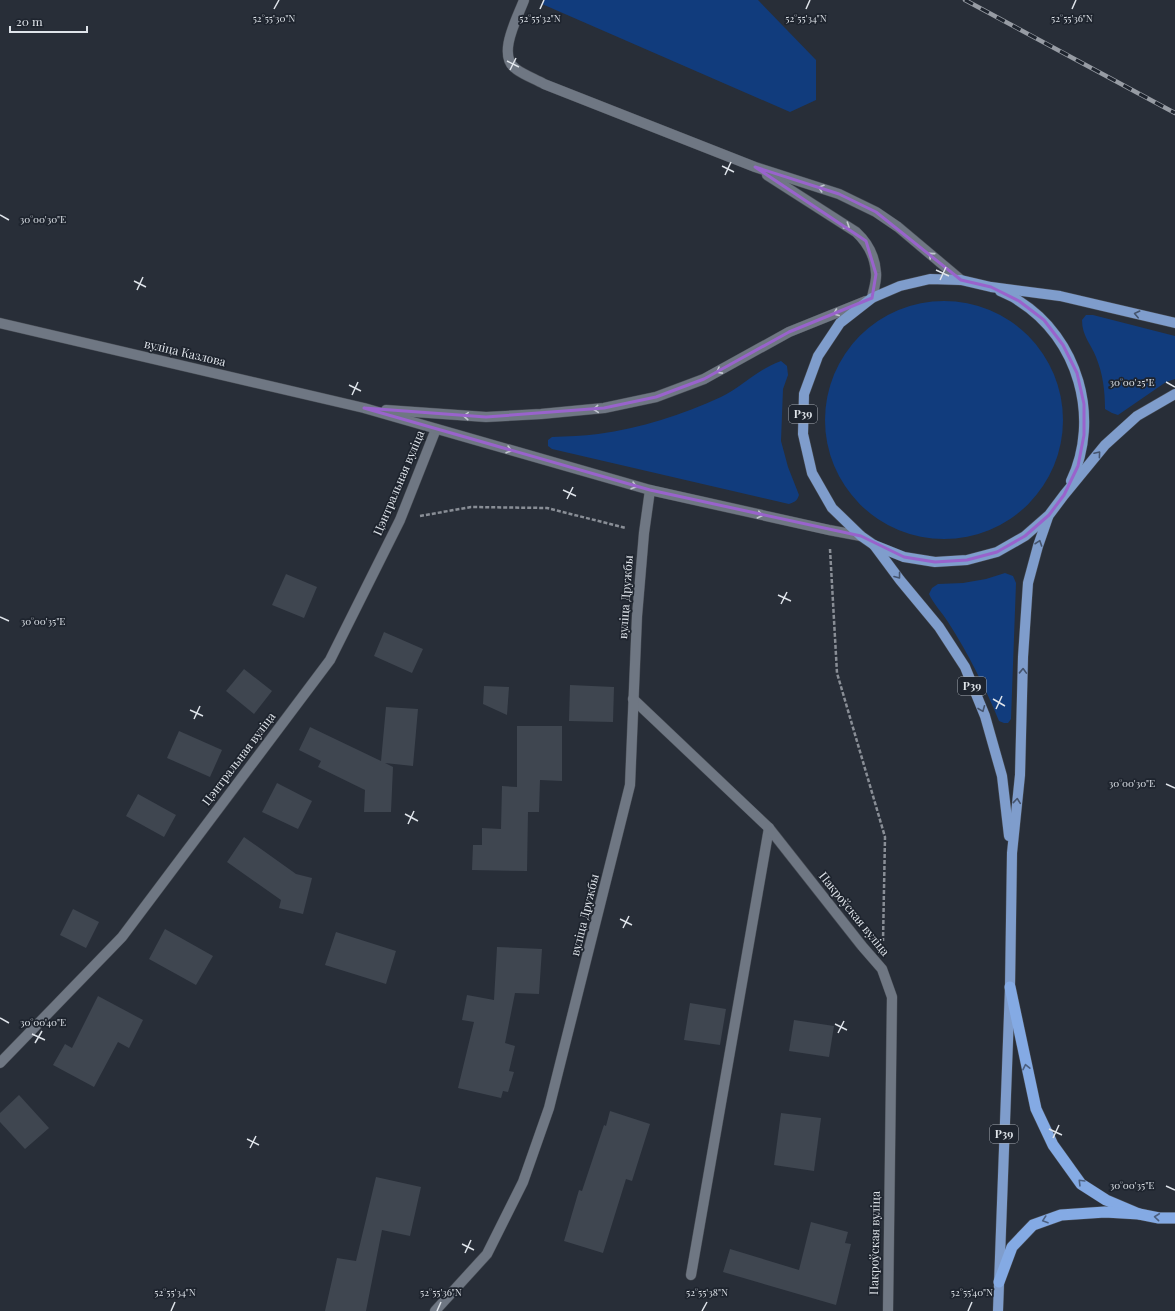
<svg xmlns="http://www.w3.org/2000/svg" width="1175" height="1311" font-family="'Playfair Display',serif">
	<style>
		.green { fill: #113c7d }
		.building { fill: #3f4650 }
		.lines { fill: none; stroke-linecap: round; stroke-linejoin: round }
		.service-casing { stroke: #474c54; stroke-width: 11 }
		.minor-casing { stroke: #474c54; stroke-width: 11 }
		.tertiary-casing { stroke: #474c54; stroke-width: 11 }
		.secondary-casing { stroke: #474c54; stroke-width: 11 }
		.primary-casing { stroke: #474c54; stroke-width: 11 }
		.trunk-casing { stroke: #474c54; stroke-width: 12 }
		.path { stroke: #898e96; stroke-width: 2.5; stroke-dasharray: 4 2; stroke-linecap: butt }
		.service { stroke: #6f7783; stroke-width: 10 }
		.minor { stroke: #6f7783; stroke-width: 10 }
		.tertiary { stroke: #6f7783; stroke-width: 10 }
		.secondary { stroke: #6f7783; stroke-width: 10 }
		.primary { stroke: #7f9dcc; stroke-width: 10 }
		.trunk { stroke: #84aae4; stroke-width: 11 }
		.rail-casing { stroke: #979ca4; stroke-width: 4.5 }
		.rail { stroke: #1e242e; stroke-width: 3; stroke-dasharray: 9; stroke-linecap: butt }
		.oneway { stroke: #c3c9d0 }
		.oneway2 { stroke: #45546d }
		.oneway3 { stroke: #4c6080 }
		.marked { fill: none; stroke: #9963cc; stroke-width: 3; stroke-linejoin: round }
		.ticks { fill: none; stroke: #dfe4ea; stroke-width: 1.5 }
		.labels { text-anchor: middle; stroke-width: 3.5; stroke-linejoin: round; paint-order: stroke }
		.shield { fill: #1e242e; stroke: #a5aab2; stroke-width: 1 }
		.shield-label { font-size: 11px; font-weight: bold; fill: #dfe4ea }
		.street-label { font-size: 12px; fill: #dfe4ea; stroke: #1e242e }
		.ticks-label { font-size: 10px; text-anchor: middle; fill: #dfe4ea; stroke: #1e242e; stroke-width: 3.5; stroke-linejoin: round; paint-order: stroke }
	</style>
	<rect width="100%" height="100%" fill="#282e38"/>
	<g class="green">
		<path d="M 544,0 L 758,0 L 816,60 L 816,100 L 790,112 L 542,4 Z"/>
		<circle cx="944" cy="420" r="119"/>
		<path d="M 1086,315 L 1093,315 L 1175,336 L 1175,379 L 1166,382 L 1118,415 L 1112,413 L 1105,409 C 1105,391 1103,374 1096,357 C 1091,344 1082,336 1082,320 Z"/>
		<path d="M 781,361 L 787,366 L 788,375 L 783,389 L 781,441 L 788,467 L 799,495 C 797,501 795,502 789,504 L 552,449 L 548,446 L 548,440 L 552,437 C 568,436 583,436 598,434 C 641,428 682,415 721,397 C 742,387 758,369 781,361 Z"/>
		<path d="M 1005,573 L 1013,576 L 1016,583 L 1011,719 L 1008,723 L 1004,723 L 999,721 C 985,687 968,653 948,622 C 942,612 934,605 929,594 L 932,588 L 938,584 L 963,583 L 986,579 Z"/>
	</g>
	<g class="building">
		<path d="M 286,574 L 317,587 L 304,618 L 272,605 Z"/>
		<path d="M 384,632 L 423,649 L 412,673 L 374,656 Z"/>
		<path d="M 244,669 L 272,691 L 254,714 L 226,691 Z"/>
		<path d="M 570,685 L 614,687 L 613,722 L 569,721 Z"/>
		<path d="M 484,686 L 509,687 L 507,715 L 483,704 Z"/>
		<path d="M 386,707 L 418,709 L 413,766 L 385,763 L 393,767 L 391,812 L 364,812 L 365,790 L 318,767 L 321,761 L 299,750 L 310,727 L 381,761 Z"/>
		<path d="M 517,726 L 562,726 L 562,781 L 540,780 L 539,812 L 528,812 L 527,871 L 472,870 L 473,845 L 482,845 L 482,828 L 501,829 L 502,786 L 517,787 Z"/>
		<path d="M 179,731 L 222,750 L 210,777 L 167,758 Z"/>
		<path d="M 277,783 L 312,801 L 298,829 L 262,812 Z"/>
		<path d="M 138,794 L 176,815 L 164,837 L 126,816 Z"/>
		<path d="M 244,837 L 296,874 L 312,878 L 303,914 L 279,908 L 281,900 L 227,862 Z"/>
		<path d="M 73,909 L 99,922 L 86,948 L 60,935 Z"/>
		<path d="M 165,929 L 213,956 L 196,985 L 149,959 Z"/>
		<path d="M 336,932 L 396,951 L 386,984 L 325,965 Z"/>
		<path d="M 497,947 L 542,949 L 539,994 L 515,993 L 505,1043 L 515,1046 L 509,1071 L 514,1072 L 508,1092 L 503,1091 L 501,1098 L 458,1088 L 474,1022 L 462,1020 L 467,995 L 494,1000 Z"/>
		<path d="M 98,996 L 143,1020 L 129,1048 L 118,1042 L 94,1087 L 53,1065 L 65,1044 L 72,1048 Z"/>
		<path d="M 690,1003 L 726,1009 L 720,1045 L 684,1040 Z"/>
		<path d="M 794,1020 L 834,1026 L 829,1057 L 789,1051 Z"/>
		<path d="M 19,1095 L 49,1128 L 25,1149 L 0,1122 L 0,1113 Z"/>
		<path d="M 610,1111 L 650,1124 L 632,1181 L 626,1179 L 603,1253 L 564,1241 L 579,1190 L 582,1191 L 604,1125 L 606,1126 Z"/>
		<path d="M 781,1113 L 821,1118 L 814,1171 L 774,1165 Z"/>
		<path d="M 376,1177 L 421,1187 L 410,1236 L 382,1230 L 366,1311 L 325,1311 L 337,1258 L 356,1261 Z"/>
		<path d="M 811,1222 L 848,1232 L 845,1243 L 851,1244 L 836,1305 L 723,1272 L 730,1249 L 799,1270 Z"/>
	</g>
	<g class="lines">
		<g class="service-casing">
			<path id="service" d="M 691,1275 L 769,828"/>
		</g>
		<g class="minor-casing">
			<g id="minor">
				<path d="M 633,699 L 769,828 L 862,946 L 882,969 L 892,997 L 888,1311"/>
				<path d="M 0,1063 L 122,937 L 330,660 L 400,520 L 436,429"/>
				<path d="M 435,1311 L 487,1254 L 523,1182 L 549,1108 L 630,785 L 637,616 L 644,533 L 650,490"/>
			</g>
		</g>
		<g class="tertiary-casing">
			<g id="tertiary">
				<path d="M 524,0 C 518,17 496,55 516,69 C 524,75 535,79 544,84 L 755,167 L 839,194 L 876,212 L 898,227 L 961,280"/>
				<path d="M 767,175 L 856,232 C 868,243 875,256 876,273 C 877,281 873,291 872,298"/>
			</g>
		</g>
		<g class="secondary-casing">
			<g id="secondary">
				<path d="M 0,323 L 364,408 L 650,490 L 829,530 L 861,536"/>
				<path d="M 386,410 L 486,417 L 541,414 L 604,408 L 656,397 L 704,379 L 789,332 L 866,301"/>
			</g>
		</g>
		<g class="primary-casing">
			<g id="primary">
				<path d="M 1000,291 C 1006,294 1014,297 1019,301 C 1078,338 1101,418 1071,481"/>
				<path d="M 1175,323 L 1060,296 L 991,287 L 961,280 L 930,279 L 900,286 L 872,298 L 840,323 L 818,356 L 804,394 L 803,434 L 812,473 L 832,508 L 861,536 L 874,545 L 904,557 L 935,562 L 967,560 L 997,552 L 1025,536 L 1049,515 L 1064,495 L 1105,445 L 1137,416 L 1175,394"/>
				<path d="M 874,545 L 900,580 L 939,627 L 965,667 L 985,716 L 1002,776 L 1009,836"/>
				<path d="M 998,1311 L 1010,987 L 1012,853 L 1020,775 L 1023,657 L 1028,583 L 1038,546 L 1048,517"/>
			</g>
		</g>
		<g class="trunk-casing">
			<g id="trunk">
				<path d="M 1010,987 L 1036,1109 L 1053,1145 L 1081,1184 L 1106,1200 L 1139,1214"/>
				<path d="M 999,1282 L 1012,1247 L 1033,1225 L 1061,1215 L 1105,1212 L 1139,1214 L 1159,1218 L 1175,1218"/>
			</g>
		</g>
		<g class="path">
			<path d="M 420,516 L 471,507 L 547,508 L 626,528"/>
			<path d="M 830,549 L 837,673 L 885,837 L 883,941"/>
		</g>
		<use href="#service" class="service"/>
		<use href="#minor" class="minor"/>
		<use href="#tertiary" class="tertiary"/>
		<use href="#secondary" class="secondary"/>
		<use href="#primary" class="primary"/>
		<use href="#trunk" class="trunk"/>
		<g class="rail-casing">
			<path id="rail" d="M 965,0 L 1175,113"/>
		</g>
		<use href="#rail" class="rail"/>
	</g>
	<defs><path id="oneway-chevron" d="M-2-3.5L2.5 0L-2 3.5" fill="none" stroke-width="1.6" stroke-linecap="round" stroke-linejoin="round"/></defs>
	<g class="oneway">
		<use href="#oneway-chevron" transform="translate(821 188) rotate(-162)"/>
		<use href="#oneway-chevron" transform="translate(847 226) rotate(33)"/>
		<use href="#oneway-chevron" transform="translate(931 255) rotate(-140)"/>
		<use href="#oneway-chevron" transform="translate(836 313) rotate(158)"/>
		<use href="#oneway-chevron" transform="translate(719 371) rotate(151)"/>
		<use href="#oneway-chevron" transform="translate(596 409) rotate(175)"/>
		<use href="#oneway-chevron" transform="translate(466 416) rotate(-176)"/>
		<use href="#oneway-chevron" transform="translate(509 450) rotate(16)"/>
		<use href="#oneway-chevron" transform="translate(634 486) rotate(16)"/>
		<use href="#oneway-chevron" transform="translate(760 515) rotate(13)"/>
	</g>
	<g class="oneway2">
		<use href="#oneway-chevron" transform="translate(1137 314) rotate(-167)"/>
		<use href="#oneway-chevron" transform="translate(1098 454) rotate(-50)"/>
		<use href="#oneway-chevron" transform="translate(1039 543) rotate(-71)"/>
		<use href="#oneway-chevron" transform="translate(898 576) rotate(53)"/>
		<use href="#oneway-chevron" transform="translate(1023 671) rotate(-88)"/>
		<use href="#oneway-chevron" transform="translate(982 709) rotate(68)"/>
		<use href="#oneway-chevron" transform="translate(1017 801) rotate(-84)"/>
	</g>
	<g class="oneway3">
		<use href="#oneway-chevron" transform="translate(1026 1067) rotate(-102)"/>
		<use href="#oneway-chevron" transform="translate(1081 1182) rotate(-135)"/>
		<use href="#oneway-chevron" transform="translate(1157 1217) rotate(-174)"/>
		<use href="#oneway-chevron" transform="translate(1045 1220) rotate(161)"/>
	</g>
	<path class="marked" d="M 755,167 L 839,194 L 876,212 L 961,280 L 991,287 L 1019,301 L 1044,320 L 1063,345 L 1077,373 L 1084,404 L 1084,435 L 1078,466 L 1064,495 L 1049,515 L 1025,536 L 997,552 L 967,560 L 935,562 L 904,557 L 861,536 L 650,490 L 364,408 L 486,417 L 604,408 L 656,397 L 704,379 L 789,332 L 872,298 L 876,274 L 866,241 Z"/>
	<path class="ticks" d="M 274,9 L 279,0M 540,9 L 544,0M 806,9 L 810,0M 1072,9 L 1076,0M 507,61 L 519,67M 510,70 L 516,58M 722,166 L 734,172M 725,175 L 731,162M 0,215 L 9,220M 936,270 L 949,276M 940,280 L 946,267M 134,281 L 146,287M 137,290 L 143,277M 1166,382 L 1175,387M 349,385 L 361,391M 352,395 L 358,382M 563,490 L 576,496M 567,499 L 573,487M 778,595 L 791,601M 781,604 L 787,592M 0,617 L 9,621M 993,699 L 1005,706M 996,709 L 1002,696M 190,710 L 203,716M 194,719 L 200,706M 1166,784 L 1175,788M 405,814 L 418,821M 408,824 L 414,811M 620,919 L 632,925M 623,928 L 629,916M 0,1018 L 9,1023M 835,1024 L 847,1030M 838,1033 L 844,1021M 32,1034 L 45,1040M 35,1043 L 42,1031M 1049,1129 L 1062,1135M 1053,1138 L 1059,1125M 247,1139 L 259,1145M 250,1148 L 256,1136M 1166,1186 L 1175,1190M 462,1244 L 474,1250M 465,1253 L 471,1240M 171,1311 L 175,1302M 437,1311 L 441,1302M 702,1311 L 707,1302M 968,1311 L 972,1302"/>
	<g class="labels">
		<g class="shield">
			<rect x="789" y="405" width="28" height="18" rx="3"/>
			<rect x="958" y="677" width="28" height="18" rx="3"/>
			<rect x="990" y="1125" width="28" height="18" rx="3"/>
		</g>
		<g class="shield-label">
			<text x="803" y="418">Р39</text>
			<text x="972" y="690">Р39</text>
			<text x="1004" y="1138">Р39</text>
		</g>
		<g class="street-label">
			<text transform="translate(185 353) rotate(13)" y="4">вуліца Казлова</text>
			<text transform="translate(399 483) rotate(-67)" y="4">Цэнтральная вуліца</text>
			<text transform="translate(626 597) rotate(-86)" y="4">вуліца Дружбы</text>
			<text transform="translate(239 759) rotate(-53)" y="4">Цэнтральная вуліца</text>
			<text transform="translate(854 914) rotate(51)" y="4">Пакроўская вуліца</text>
			<text transform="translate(585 915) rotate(-76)" y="4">вуліца Дружбы</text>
			<text transform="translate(875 1243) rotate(-89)" y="4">Пакроўская вуліца</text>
		</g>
	</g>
	<g class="ticks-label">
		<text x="274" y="22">52°55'30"N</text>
		<text x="540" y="22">52°55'32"N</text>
		<text x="806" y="22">52°55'34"N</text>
		<text x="1072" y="22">52°55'36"N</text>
		<text x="43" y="223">30°00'30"E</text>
		<text x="1132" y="386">30°00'25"E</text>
		<text x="43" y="625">30°00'35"E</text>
		<text x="1132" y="787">30°00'30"E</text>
		<text x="43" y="1026">30°00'40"E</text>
		<text x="1132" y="1189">30°00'35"E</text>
		<text x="175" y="1296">52°55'34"N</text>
		<text x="441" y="1296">52°55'36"N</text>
		<text x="707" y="1296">52°55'38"N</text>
		<text x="972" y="1296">52°55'40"N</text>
	</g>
	<path d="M10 26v6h77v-6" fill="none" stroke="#dfe4ea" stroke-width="2"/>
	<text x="16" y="26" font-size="12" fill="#dfe4ea" stroke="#1e242e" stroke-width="3" paint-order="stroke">20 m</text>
</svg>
